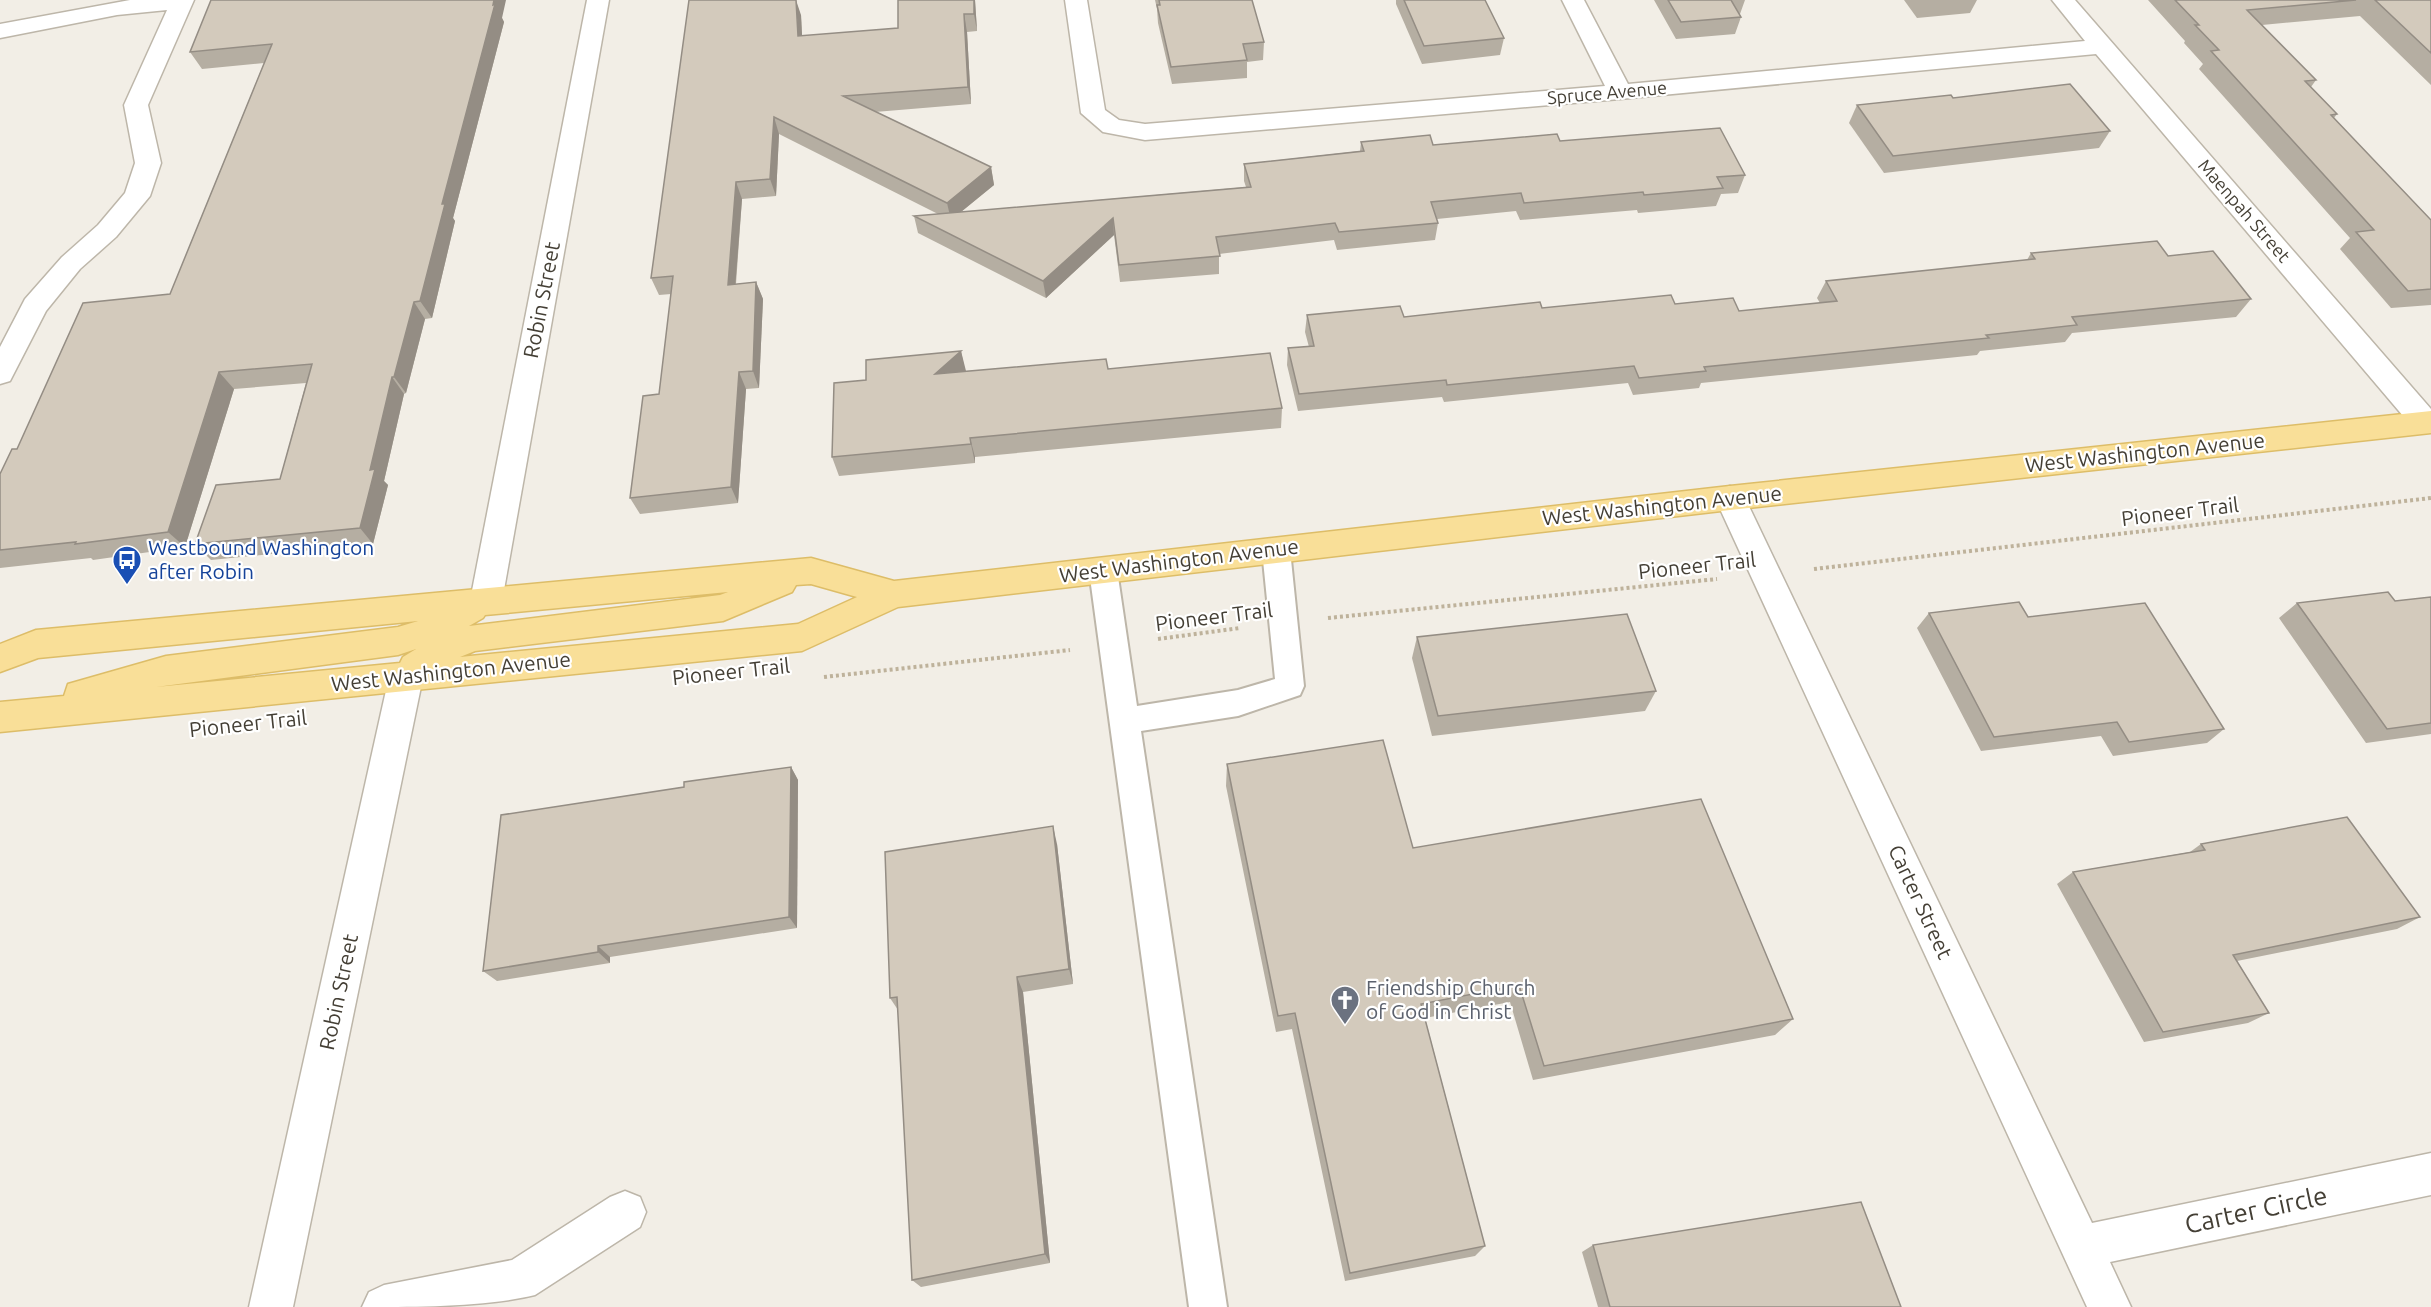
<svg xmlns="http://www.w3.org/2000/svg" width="2431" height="1307" font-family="Ubuntu,sans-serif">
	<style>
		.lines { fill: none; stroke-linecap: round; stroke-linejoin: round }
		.service-casing { stroke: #bdb6a9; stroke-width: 4 }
		.minor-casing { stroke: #bdb6a9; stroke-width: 3 }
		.primary-casing { stroke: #ddbd68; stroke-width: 3 }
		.path { stroke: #beb29b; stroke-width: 4; stroke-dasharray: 3 3; stroke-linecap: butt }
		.service { fill: #fff; fill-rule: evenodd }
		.minor { fill: #fff; fill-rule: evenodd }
		.primary { fill: #f9df98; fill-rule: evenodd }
		.wall { fill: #b5aea2 }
		.shaded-wall { fill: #948d84 }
		.building { fill: #d3cabc; stroke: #948d84; stroke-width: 1.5 }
		.labels { text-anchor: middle; stroke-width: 4.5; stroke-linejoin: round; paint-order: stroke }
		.far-street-label { font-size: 18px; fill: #443f35; stroke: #fff }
		.street-label { font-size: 21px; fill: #443f35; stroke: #fff }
		.transit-label { font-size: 21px; fill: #164399; stroke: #fff; text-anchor: start }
		.worship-label { font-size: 21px; fill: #5b616d; stroke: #fff; text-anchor: start }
		.near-street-label { font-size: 26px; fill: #443f35; stroke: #fff }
	</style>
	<rect width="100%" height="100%" fill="#f2eee6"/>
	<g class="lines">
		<g class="service-casing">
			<path id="service" d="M 1276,539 L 1286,542 L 1290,550 L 1304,686 L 1300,695 L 1238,716 L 1141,731 L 1227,1307 L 1189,1307 L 1089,570 L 1093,562 L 1103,559 L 1113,562 L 1117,570 L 1137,706 L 1238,690 L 1275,679 L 1262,550 L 1266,542 Z"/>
		</g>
		<g class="minor-casing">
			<g id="minor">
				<path d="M 130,0 L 194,0 L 148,105 L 161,163 L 150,196 L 116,237 L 80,269 L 46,311 L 10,381 L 0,384 L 0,347 L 25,299 L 62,257 L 98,225 L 125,193 L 135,163 L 124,105 L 167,10 L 117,15 L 0,38 L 0,24 Z"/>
				<path d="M 587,0 L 609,0 L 502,601 L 497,610 L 486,614 L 475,610 L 470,601 Z"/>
				<path d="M 1065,0 L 1087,0 L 1105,110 L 1119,120 L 1145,124 L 1605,86 L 1562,0 L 1584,0 L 1628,84 L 2085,41 L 2052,0 L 2075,0 L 2431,409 L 2431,431 L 2425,433 L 2415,430 L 2096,54 L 1620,99 L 1145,140 L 1103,132 L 1081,113 Z"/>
				<path d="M 1730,486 L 1741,490 L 1745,498 L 2092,1223 L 2431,1153 L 2431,1195 L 2110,1262 L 2131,1307 L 2087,1307 L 1715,498 L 1719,490 Z"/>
				<path d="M 406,663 L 418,667 L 423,677 L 293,1307 L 249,1307 L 389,677 L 394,667 Z"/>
				<path d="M 625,1191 L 640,1197 L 646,1212 L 640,1227 L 535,1295 C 487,1307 415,1307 362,1307 L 369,1292 L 384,1285 L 512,1260 L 610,1197 Z"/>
			</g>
		</g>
		<g class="primary-casing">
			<path id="primary" d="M 2431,411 L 2431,433 L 1730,510 L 898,607 L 802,651 L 0,732 L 0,702 L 64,696 L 68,684 L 166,656 L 398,627 L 418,621 L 38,658 L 0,672 L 0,644 L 36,630 L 811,558 L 894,581 L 1730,486 ZM 811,584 L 857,597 L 798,624 L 460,657 L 475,651 L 723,621 L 792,592 L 796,585 ZM 728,592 L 720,595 L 469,626 L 483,618 L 485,615 ZM 416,649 L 403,657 L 400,663 L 156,687 L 398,655 Z"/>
		</g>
		<g class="path">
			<path d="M 1814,569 L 2431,498"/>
			<path d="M 1328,618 L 1717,579"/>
			<path d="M 1158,639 L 1240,628"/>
			<path d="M 824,677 L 1070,650"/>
		</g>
		<use href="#service" class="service"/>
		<use href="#minor" class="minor"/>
		<use href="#primary" class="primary"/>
	</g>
	<g class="wall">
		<path d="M 898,0 L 975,0 L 977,31 L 967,32 L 971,104 L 875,112 L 991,167 L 994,185 L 961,212 L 1246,187 L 1244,181 L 1244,164 L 1360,151 L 1361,142 L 1433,145 L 1560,141 L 1745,175 L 1738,193 L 1721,194 L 1716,206 L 1638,213 L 1637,210 L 1520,220 L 1516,211 L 1437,219 L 1438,223 L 1435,240 L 1337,250 L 1334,240 L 1219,254 L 1219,274 L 1120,282 L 1114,235 L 1046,298 L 918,233 L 914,216 L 938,214 L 779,134 L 776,196 L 742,199 L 736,284 L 756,282 L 763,299 L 759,388 L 746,389 L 738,503 L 640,514 L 630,498 L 659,394 L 671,294 L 659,295 L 651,278 L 801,15 L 802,36 L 898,28 Z"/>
		<path d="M 1155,0 L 1252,0 L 1264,42 L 1263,60 L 1247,62 L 1247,78 L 1172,84 L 1158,23 L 1157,9 Z"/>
		<path d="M 1396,0 L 1485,0 L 1504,38 L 1500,55 L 1422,64 L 1396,4 Z"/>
		<path d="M 1654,0 L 1745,0 L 1740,14 L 1739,14 L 1741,17 L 1735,34 L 1676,39 Z"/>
		<path d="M 1904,0 L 1977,0 L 1970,13 L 1917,18 Z"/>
		<path d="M 2148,0 L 2431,0 L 2431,85 L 2360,16 L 2262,25 L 2316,80 L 2311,87 L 2337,114 L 2334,118 L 2431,220 L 2431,305 L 2391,308 L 2340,249 L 2350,238 L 2199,69 L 2203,64 L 2184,43 L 2185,41 Z"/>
		<path d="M 502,18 L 504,22 L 453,218 L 455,221 L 432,318 L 425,319 L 406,393 L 404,394 L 384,481 L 388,485 L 373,544 L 211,560 L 195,544 L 280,479 L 306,383 L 234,389 L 185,547 L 93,560 L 91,558 L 0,568 L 0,474 L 17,449 L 170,294 L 264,63 L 202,69 L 190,52 Z"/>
		<path d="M 1953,98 L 2110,131 L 2099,148 L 1884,173 L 1849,123 L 1857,105 Z"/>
		<path d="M 2031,253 L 2168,256 L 2251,299 L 2236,317 L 2072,333 L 2065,342 L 1980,351 L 1977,355 L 1701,383 L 1699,388 L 1633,395 L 1628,383 L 1444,402 L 1442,397 L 1298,411 L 1287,365 L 1288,348 L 1309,347 L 1305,332 L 1307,315 L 1404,317 L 1542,308 L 1675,304 L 1739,311 L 1820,303 L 1817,298 L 1826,281 L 2027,260 Z"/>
		<path d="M 961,351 L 965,371 L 1108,369 L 1282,408 L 1281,428 L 975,457 L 975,463 L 839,476 L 832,457 L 866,380 Z"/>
		<path d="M 2431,597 L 2431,734 L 2366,743 L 2279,618 L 2297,603 L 2395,601 Z"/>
		<path d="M 1929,613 L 2028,617 L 2224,729 L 2207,743 L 2113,756 L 2101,736 L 1981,751 L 1917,628 Z"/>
		<path d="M 1417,637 L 1656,691 L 1645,711 L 1432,736 L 1412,658 Z"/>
		<path d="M 1227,764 L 1413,848 L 1793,1019 L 1775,1035 L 1533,1080 L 1510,1002 L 1425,1018 L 1485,1246 L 1475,1256 L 1345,1281 L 1292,1029 L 1276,1032 L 1226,786 Z"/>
		<path d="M 791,767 L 798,780 L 797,928 L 610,957 L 610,963 L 497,981 L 483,971 L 684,787 Z"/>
		<path d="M 1057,844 L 1073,984 L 1023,992 L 1050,1263 L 921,1287 L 912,1280 L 898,1010 L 890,998 Z"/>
		<path d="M 2201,844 L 2420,917 L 2397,929 L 2237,961 L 2269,1013 L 2248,1023 L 2144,1042 L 2057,884 L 2073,872 L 2190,852 Z"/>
		<path d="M 1593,1245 L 1901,1307 L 1598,1307 L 1582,1252 Z"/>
	</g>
	<g class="shaded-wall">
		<path d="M 494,0 L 506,0 L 502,18 L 504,22 L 453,218 L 455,221 L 432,318 L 420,301 L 442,204 Z"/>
		<path d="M 796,0 L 801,15 L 803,54 L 798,36 Z"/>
		<path d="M 974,0 L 975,0 L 977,31 L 974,14 Z"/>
		<path d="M 964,14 L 967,32 L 971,104 L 968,87 Z"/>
		<path d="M 774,117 L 779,134 L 776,196 L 770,179 Z"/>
		<path d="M 991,167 L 994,185 L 951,220 L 947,203 Z"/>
		<path d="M 736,182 L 742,199 L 734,302 L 728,285 Z"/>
		<path d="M 1113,218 L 1114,235 L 1046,298 L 1043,281 Z"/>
		<path d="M 756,282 L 763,299 L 759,388 L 753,371 Z"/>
		<path d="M 414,302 L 425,319 L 406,393 L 394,377 Z"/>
		<path d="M 961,351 L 966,371 L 940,394 L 935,374 Z"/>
		<path d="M 219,372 L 234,389 L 185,547 L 168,532 Z"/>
		<path d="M 739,372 L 746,389 L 738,503 L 731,487 Z"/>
		<path d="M 392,377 L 404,394 L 384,481 L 388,485 L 373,544 L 360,528 L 370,470 Z"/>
		<path d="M 970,438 L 975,457 L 975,463 L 971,444 Z"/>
		<path d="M 791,767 L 798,780 L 797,928 L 789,917 Z"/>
		<path d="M 1053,826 L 1057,844 L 1073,984 L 1069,969 Z"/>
		<path d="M 598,946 L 610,957 L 610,963 L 598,952 Z"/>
		<path d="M 1017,977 L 1023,992 L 1050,1263 L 1045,1254 Z"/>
	</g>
	<g class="building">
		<path d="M 211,0 L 494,0 L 493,5 L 495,4 L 442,204 L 445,204 L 420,301 L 414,302 L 394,377 L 392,377 L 370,470 L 375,469 L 360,528 L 195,544 L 216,485 L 280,479 L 312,364 L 219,372 L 168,532 L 75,544 L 76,542 L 0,550 L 0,474 L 12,449 L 17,449 L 83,303 L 170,294 L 272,44 L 190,52 Z"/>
		<path d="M 689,0 L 796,0 L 798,36 L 898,28 L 898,0 L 974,0 L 974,14 L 964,14 L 968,87 L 843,96 L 991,167 L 947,203 L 774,117 L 770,179 L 736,182 L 728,285 L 756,282 L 753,371 L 739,372 L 731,487 L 630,498 L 643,396 L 659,394 L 673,276 L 651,278 Z"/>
		<path d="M 1159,0 L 1252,0 L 1264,42 L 1243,44 L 1247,60 L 1171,67 L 1157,5 L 1160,5 Z"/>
		<path d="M 1404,0 L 1485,0 L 1504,38 L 1424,46 Z"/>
		<path d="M 1668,0 L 1731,0 L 1741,17 L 1681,22 Z"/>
		<path d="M 2175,0 L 2356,0 L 2247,10 L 2316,80 L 2305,81 L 2337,114 L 2331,115 L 2431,220 L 2431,289 L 2408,291 L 2356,232 L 2374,230 L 2211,51 L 2219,50 L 2195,25 L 2199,25 Z"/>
		<path d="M 2375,0 L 2431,0 L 2431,53 Z"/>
		<path d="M 2070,84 L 2110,131 L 1893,156 L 1857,105 L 1951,95 L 1953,98 Z"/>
		<path d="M 1720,128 L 1745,175 L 1717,177 L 1723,188 L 1644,195 L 1643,192 L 1524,203 L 1521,193 L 1431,202 L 1438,223 L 1339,232 L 1335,223 L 1216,237 L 1220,256 L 1119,265 L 1113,218 L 1043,281 L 914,216 L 1251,187 L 1244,164 L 1364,151 L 1361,142 L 1430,135 L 1433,145 L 1557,134 L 1560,141 Z"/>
		<path d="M 2157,241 L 2168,256 L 2213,251 L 2251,299 L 2072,317 L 2077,325 L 1986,335 L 1989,338 L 1704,367 L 1706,371 L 1639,378 L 1634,366 L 1447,385 L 1446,380 L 1299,394 L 1288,348 L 1314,346 L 1307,315 L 1400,306 L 1404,317 L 1540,302 L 1542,308 L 1671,295 L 1675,304 L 1733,298 L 1739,311 L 1837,301 L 1826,281 L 2035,259 L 2031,253 Z"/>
		<path d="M 961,351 L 935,374 L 1106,359 L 1108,369 L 1270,353 L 1282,408 L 970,438 L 971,444 L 832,457 L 834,383 L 866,380 L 866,360 Z"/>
		<path d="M 2388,592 L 2395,601 L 2431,597 L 2431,723 L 2387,729 L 2297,603 Z"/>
		<path d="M 2019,602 L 2028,617 L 2145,603 L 2224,729 L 2129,742 L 2117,722 L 1994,737 L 1929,613 Z"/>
		<path d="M 1627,614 L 1656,691 L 1438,716 L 1417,637 Z"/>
		<path d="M 1383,740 L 1413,848 L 1701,799 L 1793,1019 L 1544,1066 L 1519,985 L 1421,1004 L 1485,1246 L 1350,1273 L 1295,1013 L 1278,1016 L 1227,764 Z"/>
		<path d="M 791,767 L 789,917 L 598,946 L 598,952 L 483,971 L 501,815 L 684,787 L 684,782 Z"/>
		<path d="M 2347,817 L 2420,917 L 2233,955 L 2269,1013 L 2163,1032 L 2073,872 L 2205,850 L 2201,844 Z"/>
		<path d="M 1053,826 L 1069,969 L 1017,977 L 1045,1254 L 912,1280 L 897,997 L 890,998 L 885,852 Z"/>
		<path d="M 1861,1202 L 1901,1307 L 1610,1307 L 1593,1245 Z"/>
	</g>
	<defs>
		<g id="bus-pin" transform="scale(1.5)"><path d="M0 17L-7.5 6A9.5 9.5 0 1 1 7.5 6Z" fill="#1a4fb4" stroke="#fff"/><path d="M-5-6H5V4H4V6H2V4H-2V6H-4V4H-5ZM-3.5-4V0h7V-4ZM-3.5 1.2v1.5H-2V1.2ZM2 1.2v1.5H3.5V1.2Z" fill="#fff"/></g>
		<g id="church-pin" transform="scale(1.5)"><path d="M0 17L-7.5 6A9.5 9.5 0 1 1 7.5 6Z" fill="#6b7280" stroke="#fff"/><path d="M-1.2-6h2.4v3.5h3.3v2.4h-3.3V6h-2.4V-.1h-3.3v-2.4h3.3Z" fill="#fff"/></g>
	</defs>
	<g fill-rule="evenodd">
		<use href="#bus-pin" x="127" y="560"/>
		<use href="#church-pin" x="1345" y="1000"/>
	</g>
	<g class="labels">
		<g class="far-street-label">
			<text transform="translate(1607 93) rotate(-5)" y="6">Spruce Avenue</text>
			<text transform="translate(2244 211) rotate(49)" y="6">Maenpah Street</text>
		</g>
		<g class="street-label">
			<text transform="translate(542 300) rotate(-79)" y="7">Robin Street</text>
			<text transform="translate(2145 453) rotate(-6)" y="7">West Washington Avenue</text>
			<text transform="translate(1662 506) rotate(-6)" y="7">West Washington Avenue</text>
			<text transform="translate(2180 512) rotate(-7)" y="7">Pioneer Trail</text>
			<text transform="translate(1179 561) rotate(-7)" y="7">West Washington Avenue</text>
			<text transform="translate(1697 566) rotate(-6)" y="7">Pioneer Trail</text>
			<text transform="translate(1214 617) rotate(-7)" y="7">Pioneer Trail</text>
			<text transform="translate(451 672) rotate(-6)" y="7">West Washington Avenue</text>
			<text transform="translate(731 672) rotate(-6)" y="7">Pioneer Trail</text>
			<text transform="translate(248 724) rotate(-6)" y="7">Pioneer Trail</text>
			<text transform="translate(1920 902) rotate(65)" y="7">Carter Street</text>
			<text transform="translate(339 992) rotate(-78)" y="7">Robin Street</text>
		</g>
		<g class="transit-label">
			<text x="148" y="555">Westbound Washington<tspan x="148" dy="24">after Robin</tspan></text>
		</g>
		<g class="worship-label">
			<text x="1366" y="995">Friendship Church<tspan x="1366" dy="24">of God in Christ</tspan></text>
		</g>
		<g class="near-street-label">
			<text transform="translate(2256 1210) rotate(-12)" y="9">Carter Circle</text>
		</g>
	</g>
</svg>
